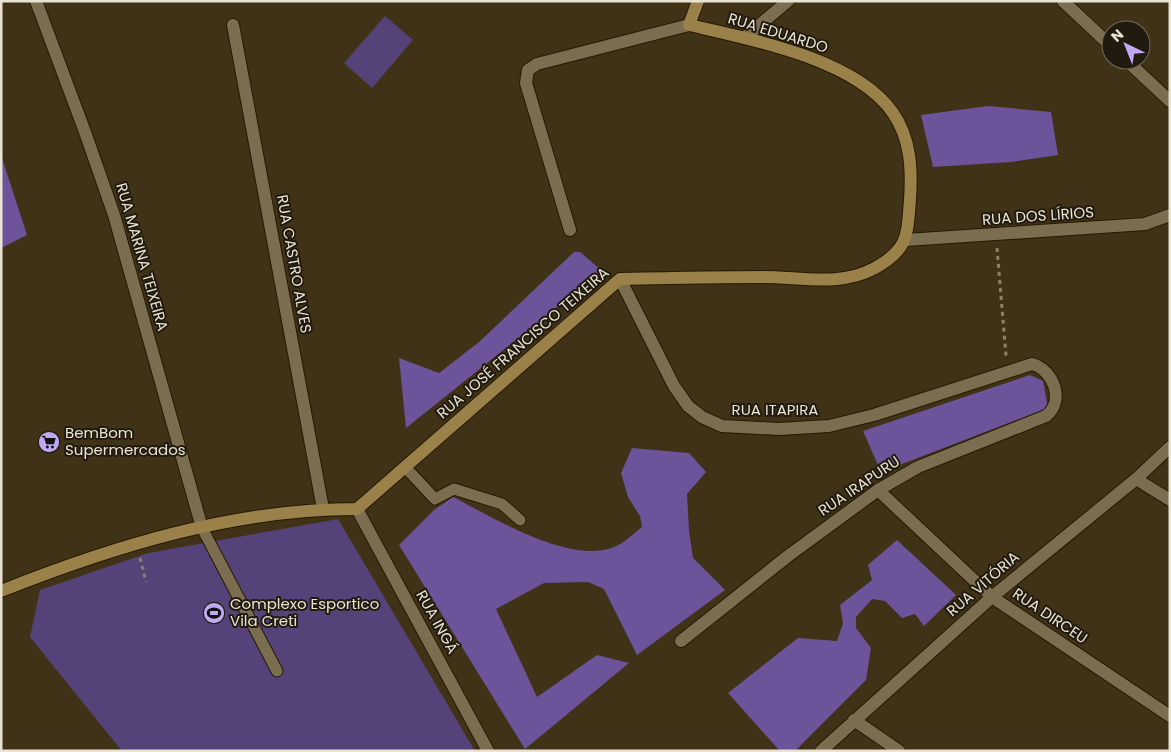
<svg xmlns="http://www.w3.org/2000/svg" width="1171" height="752" font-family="Poppins,sans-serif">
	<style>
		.green { fill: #554278 }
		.forest { fill: #6d539a }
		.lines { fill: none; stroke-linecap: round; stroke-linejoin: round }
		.lane-casing { stroke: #261900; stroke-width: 13 }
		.street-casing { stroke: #261900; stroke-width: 14 }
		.secondary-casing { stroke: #261900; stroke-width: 14 }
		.path { stroke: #8c826c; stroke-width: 3; stroke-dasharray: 4 4; stroke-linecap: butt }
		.lane { stroke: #7b6d50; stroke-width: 11 }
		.street { stroke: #7b6d50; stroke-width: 12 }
		.secondary { stroke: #9a814a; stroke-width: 12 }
		.labels { text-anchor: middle; stroke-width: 4; stroke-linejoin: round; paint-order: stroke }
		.street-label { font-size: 15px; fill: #eae2d3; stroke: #211b0f }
		.poi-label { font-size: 15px; fill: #eae2d3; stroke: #211b0f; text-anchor: start }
	</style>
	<rect width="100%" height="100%" fill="#3f3217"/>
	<g class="green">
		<path d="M 385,16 L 413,40 L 372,88 L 344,63 Z"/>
		<path d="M 338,519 L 475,751 L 122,751 L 30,637 L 40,590 L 148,553 Z"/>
	</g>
	<g class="forest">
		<path d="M 988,106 L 1051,112 L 1058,155 L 1011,162 L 933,167 L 921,115 Z"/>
		<path d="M 1,155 L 27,235 L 1,248 Z"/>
		<path d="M 574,252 L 580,252 L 602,271 L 406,428 L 399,358 L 439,373 L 479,342 Z"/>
		<path d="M 1030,375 L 1043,381 L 1048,408 L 881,472 L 863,431 Z"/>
		<path d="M 632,448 L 689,453 L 706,472 L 687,494 L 689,531 L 693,558 L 725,590 L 637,655 L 604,589 L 588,582 L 544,583 L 496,609 L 537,697 L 597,655 L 629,663 L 525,749 L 399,545 L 434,510 L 453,497 C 492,517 570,565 614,547 C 623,544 634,533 642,527 L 640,516 L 628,497 L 621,473 Z"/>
		<path d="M 897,540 L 956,595 L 924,626 L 915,614 L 902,618 L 885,601 L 872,599 L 856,617 L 856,628 L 871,648 L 866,680 L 795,751 L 780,751 L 728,693 L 798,638 L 837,641 L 843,623 L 840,605 L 872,580 L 868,565 Z"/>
	</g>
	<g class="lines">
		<g class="lane-casing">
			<g id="lane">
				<path d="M 405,467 L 435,499 L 454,489 L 502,504 L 520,520"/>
				<path d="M 202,528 L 277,671"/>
			</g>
		</g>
		<g class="street-casing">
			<g id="street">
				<path d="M 36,1 L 85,132 L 114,215 L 202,528"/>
				<path d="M 1063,1 L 1111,46"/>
				<path d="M 233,25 L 323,509"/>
				<path d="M 744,38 L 788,1"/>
				<path d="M 1126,60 L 1170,101"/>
				<path d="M 570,230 L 526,83 L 528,70 L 537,64 L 689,25"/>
				<path d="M 906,240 L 1145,224 L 1170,215"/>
				<path d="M 620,279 L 674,386 L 688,406 L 702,417 L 722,426 L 779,429 L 829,426 L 874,415 L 1032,364 C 1054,370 1065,401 1046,416 L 918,467 L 878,490 L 788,556 L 681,641"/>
				<path d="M 1136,479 L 1170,500"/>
				<path d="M 878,490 L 992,597 L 1170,716"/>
				<path d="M 357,509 L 488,751"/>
				<path d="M 854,720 L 899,751"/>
				<path d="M 821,751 L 992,597 L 1136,479 L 1170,447"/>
			</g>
		</g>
		<g class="secondary-casing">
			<path id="secondary" d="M 1,591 C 114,546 234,509 357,509 L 620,279 C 668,278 716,277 763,277 C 801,277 840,287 875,268 C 909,249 907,235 910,200 C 912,170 911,139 893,113 C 856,59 750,39 689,25 L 698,1"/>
		</g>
		<g class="path">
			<path d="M 997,248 L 1006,356"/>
			<path d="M 140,558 L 146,582"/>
		</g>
		<use href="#lane" class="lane"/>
		<use href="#street" class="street"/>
		<use href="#secondary" class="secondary"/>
	</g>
	<defs>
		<g id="supermarket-disc" transform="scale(1.125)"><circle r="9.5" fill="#c1a8f3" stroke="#211b0f"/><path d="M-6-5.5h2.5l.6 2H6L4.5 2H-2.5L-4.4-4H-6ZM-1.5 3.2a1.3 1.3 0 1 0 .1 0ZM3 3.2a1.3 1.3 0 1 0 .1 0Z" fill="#111"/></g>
		<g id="stadium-disc" transform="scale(1.125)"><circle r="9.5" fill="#c1a8f3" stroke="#211b0f"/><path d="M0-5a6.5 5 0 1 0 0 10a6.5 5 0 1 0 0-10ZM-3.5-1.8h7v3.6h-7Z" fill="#111"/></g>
	</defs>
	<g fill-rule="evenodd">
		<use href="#supermarket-disc" x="49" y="442"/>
		<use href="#stadium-disc" x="214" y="613"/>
	</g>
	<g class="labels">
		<g class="street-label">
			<text transform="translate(778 33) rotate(17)" y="5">RUA EDUARDO</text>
			<text transform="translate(1038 216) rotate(-4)" y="5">RUA DOS LÍRIOS</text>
			<text transform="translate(142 257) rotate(74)" y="5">RUA MARINA TEIXEIRA</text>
			<text transform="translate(294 264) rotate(80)" y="5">RUA CASTRO ALVES</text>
			<text transform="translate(523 343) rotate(-41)" y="5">RUA JOSÉ FRANCISCO TEIXEIRA</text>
			<text x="775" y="415">RUA ITAPIRA</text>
			<text transform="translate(859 486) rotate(-34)" y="5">RUA IRAPURU</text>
			<text transform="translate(983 584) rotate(-41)" y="5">RUA VITÓRIA</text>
			<text transform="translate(1050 616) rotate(34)" y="5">RUA DIRCEU</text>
			<text transform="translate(437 622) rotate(61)" y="5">RUA INGÁ</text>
		</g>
		<g class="poi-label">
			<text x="65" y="438">BemBom<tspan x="65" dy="17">Supermercados</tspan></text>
			<text x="230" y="609">Complexo Esportico<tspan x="230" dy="17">Vila Creti</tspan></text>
		</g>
	</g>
	<rect width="1171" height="752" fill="none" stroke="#eae2d3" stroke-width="5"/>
	<g transform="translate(1126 45) rotate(317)"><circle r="24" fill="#211b0f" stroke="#716b5d"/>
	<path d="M0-4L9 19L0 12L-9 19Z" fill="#c1a8f3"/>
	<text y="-8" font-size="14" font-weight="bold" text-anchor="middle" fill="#eae2d3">N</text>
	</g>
</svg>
